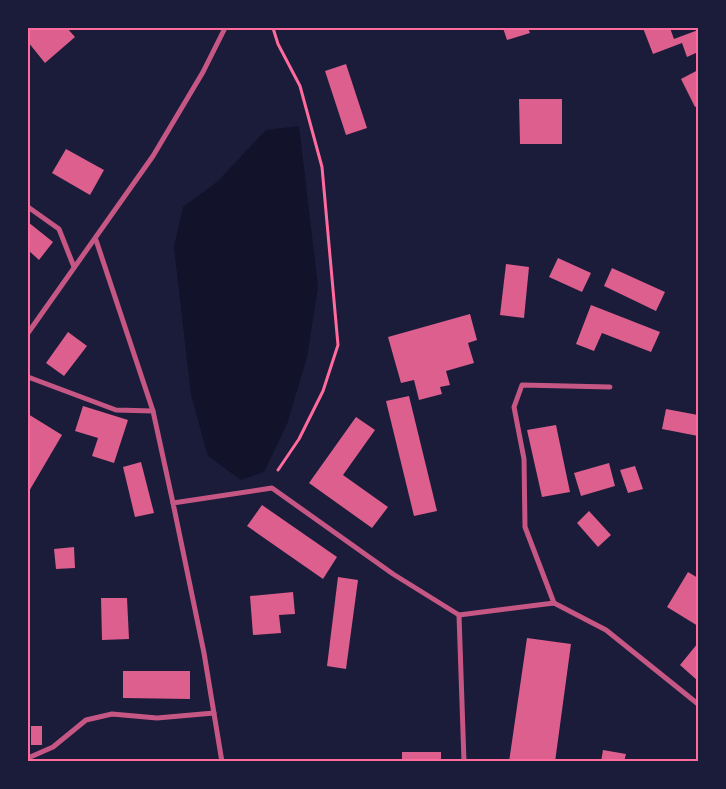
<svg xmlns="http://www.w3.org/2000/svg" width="726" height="789" font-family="'Source Sans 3',sans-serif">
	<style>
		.water { fill: #12122b }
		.building { fill: #dd5f8e }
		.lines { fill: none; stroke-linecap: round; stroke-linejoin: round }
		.path { stroke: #ff6b9d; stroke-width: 3 }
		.minor { stroke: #c65784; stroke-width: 5 }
		.neatline { fill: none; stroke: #ff6b9d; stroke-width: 2 }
	</style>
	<rect width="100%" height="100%" fill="#1b1b3a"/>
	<path class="water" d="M 299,126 L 318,287 L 307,357 L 287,424 L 264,472 L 241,480 L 208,456 L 191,395 L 174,247 L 183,207 L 217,182 L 266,130 Z"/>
	<g class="building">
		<path d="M 30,28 L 67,28 L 75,37 L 45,63 L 28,42 L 28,30 Z"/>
		<path d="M 503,28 L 528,28 L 530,33 L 507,40 Z"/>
		<path d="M 643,28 L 670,28 L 674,39 L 698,30 L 698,52 L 687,57 L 682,43 L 653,54 Z"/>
		<path d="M 346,64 L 367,128 L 346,135 L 325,71 Z"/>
		<path d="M 698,70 L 698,105 L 695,107 L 681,79 Z"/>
		<path d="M 519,99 L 562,99 L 562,144 L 520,144 Z"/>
		<path d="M 66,149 L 104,170 L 90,195 L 52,173 Z"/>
		<path d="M 28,222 L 53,242 L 39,260 L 28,250 Z"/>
		<path d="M 558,258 L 591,273 L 582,292 L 549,277 Z"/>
		<path d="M 506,264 L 529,267 L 524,318 L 500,315 Z"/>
		<path d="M 612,268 L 665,292 L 656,311 L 604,286 Z"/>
		<path d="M 591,305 L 660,332 L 651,352 L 602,333 L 594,351 L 576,344 Z"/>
		<path d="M 470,314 L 477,340 L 468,343 L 474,363 L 446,371 L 450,385 L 440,387 L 442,394 L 419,400 L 414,380 L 401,383 L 388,337 Z"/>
		<path d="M 68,332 L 87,346 L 64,376 L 46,363 Z"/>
		<path d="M 409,396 L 437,511 L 414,516 L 386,401 Z"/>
		<path d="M 83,406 L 128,420 L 114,463 L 92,456 L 98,438 L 75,431 Z"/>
		<path d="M 666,409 L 698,415 L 698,436 L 662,429 Z"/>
		<path d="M 28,414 L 62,435 L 28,493 Z"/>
		<path d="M 356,417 L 375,430 L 343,475 L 388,507 L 372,528 L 309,483 Z"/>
		<path d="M 556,425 L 570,492 L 542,497 L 527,430 Z"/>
		<path d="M 141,462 L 154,513 L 135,517 L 123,467 Z"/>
		<path d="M 609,463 L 615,486 L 581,496 L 574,473 Z"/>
		<path d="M 635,466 L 643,489 L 628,493 L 620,470 Z"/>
		<path d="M 262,505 L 337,557 L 323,579 L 247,526 Z"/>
		<path d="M 589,511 L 611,535 L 598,547 L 577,523 Z"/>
		<path d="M 74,547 L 75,568 L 56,569 L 54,549 Z"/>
		<path d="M 688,572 L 698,578 L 698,626 L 667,607 Z"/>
		<path d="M 338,577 L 358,580 L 346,669 L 327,666 Z"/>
		<path d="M 293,592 L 295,614 L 279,615 L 281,633 L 253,635 L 250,596 Z"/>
		<path d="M 101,598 L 127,598 L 129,639 L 102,640 Z"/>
		<path d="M 527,638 L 571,644 L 555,762 L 509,762 Z"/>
		<path d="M 698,643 L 698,681 L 680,665 Z"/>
		<path d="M 123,671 L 190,671 L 190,699 L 123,698 Z"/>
		<rect x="31" y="726" width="11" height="19"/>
		<path d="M 603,750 L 626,754 L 624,762 L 601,762 Z"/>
		<rect x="402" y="752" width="39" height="10"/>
	</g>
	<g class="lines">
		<path class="path" d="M 273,28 L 278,44 L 300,86 L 322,167 L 338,345 L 323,391 L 299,439 L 278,470"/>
		<g class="minor">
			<path d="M 28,207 L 59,229 L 74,267"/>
			<path d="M 96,240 L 153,411 L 173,503"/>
			<path d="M 28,333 L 153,156 L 203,72 L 225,28"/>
			<path d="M 28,377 L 116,410 L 153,411"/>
			<path d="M 554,603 L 525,527 L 524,459 L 514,407 L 522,385 L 610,387"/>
			<path d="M 459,615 L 464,762"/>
			<path d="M 28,758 L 53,747 L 86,720 L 112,714 L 157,718 L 214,713"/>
			<path d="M 222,762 L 204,653 L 173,503 L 272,488 L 393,574 L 459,615 L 554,603 L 606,630 L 698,704"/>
		</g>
	</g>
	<rect width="726" height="789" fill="none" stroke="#1b1b3a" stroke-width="58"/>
	<rect x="29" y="29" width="668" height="731" class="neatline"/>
</svg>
